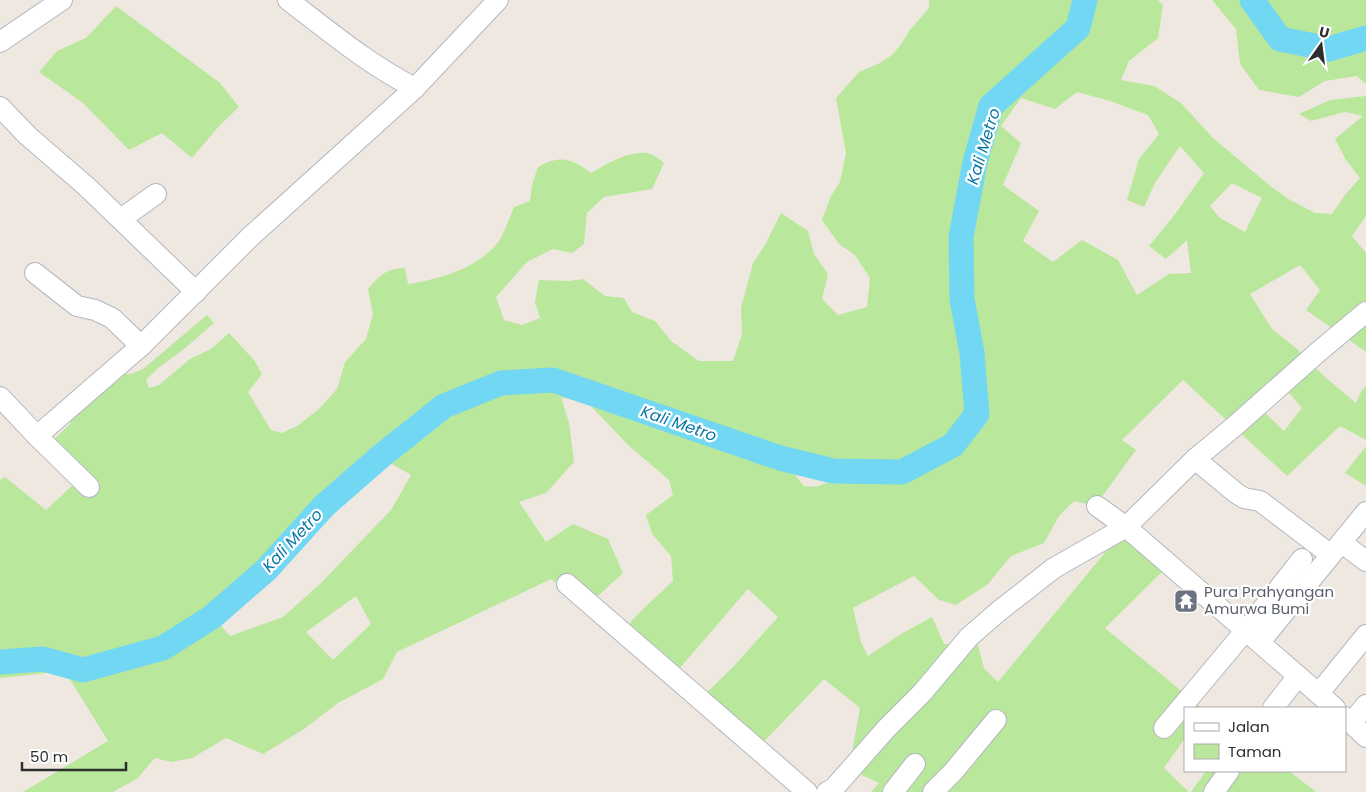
<svg xmlns="http://www.w3.org/2000/svg" width="1366" height="792" font-family="Poppins,sans-serif">
	<style>
		.green { fill: #b9e79c; fill-rule: evenodd }
		.lines { fill: none; stroke-linecap: round; stroke-linejoin: round }
		.river { stroke: #71d7f3; stroke-width: 25 }
		.minor-casing { stroke: #b4b7c1; stroke-width: 22 }
		.minor { stroke: #fff; stroke-width: 20 }
		.labels { text-anchor: middle; stroke-width: 4.5; stroke-linejoin: round; paint-order: stroke }
		.worship-label { font-size: 15px; fill: #5b616d; stroke: #fff; text-anchor: start }
		.water-label { font-size: 16px; font-style: italic; fill: #0978a6; stroke: #fff }
	</style>
	<rect width="100%" height="100%" fill="#efe8e0"/>
	<g class="green">
		<path d="M 929,0 L 1158,0 L 1163,5 L 1158,38 L 1129,61 L 1121,80 L 1154,86 L 1181,103 L 1212,137 L 1269,185 L 1290,200 L 1315,213 L 1332,214 L 1345,195 L 1360,178 L 1346,160 L 1335,139 L 1363,116 L 1345,112 L 1311,121 L 1299,114 L 1330,100 L 1366,96 L 1366,216 L 1352,236 L 1366,253 L 1366,352 L 1306,310 L 1320,290 L 1300,265 L 1250,294 L 1272,329 L 1296,348 L 1326,378 L 1356,403 L 1362,390 L 1366,386 L 1366,440 L 1340,426 L 1287,476 L 1183,380 L 1122,440 L 1136,450 L 1095,506 L 1074,501 L 1059,516 L 1044,543 L 1011,556 L 988,584 L 956,605 L 939,600 L 914,576 L 853,608 L 861,642 L 868,656 L 901,634 L 932,617 L 944,644 L 978,645 L 984,668 L 998,682 L 1126,527 L 1166,568 L 1105,628 L 1202,708 L 1185,708 L 1185,738 L 1164,768 L 1189,792 L 906,792 L 902,788 L 899,792 L 871,792 L 879,783 L 849,769 L 860,708 L 824,679 L 755,751 L 698,701 L 733,667 L 778,617 L 748,589 L 673,676 L 619,635 L 641,611 L 673,581 L 671,556 L 652,534 L 646,515 L 673,495 L 669,480 L 628,445 L 590,405 L 561,397 L 569,423 L 574,462 L 546,493 L 519,502 L 546,542 L 573,524 L 608,539 L 623,573 L 587,606 L 551,579 L 397,652 L 383,679 L 338,703 L 304,729 L 263,754 L 226,738 L 192,758 L 171,762 L 155,758 L 138,778 L 113,792 L 23,792 L 108,741 L 65,671 L 0,678 L 0,480 L 5,477 L 46,510 L 74,484 L 43,450 L 71,423 L 64,414 L 122,374 L 131,374 L 143,369 L 207,315 L 214,323 L 183,350 L 158,368 L 146,380 L 149,388 L 159,385 L 190,359 L 211,349 L 229,333 L 254,360 L 262,374 L 248,392 L 271,430 L 282,433 L 297,426 L 319,409 L 337,389 L 345,362 L 366,339 L 373,314 L 368,289 C 381,274 386,269 405,268 L 408,284 C 439,279 473,270 495,246 C 503,238 509,218 514,207 L 530,201 L 532,185 L 538,167 C 560,155 571,158 591,173 C 607,164 628,151 647,153 C 653,154 660,160 664,163 L 652,189 L 604,197 L 587,213 L 584,244 L 572,253 L 553,249 L 527,262 L 496,297 L 504,320 L 522,325 L 540,318 L 535,302 L 539,280 L 569,281 L 583,279 L 605,296 L 624,298 L 632,312 L 655,321 L 671,341 L 699,361 L 733,361 L 742,334 L 741,308 L 753,263 L 765,245 L 781,213 L 808,231 L 814,254 L 828,274 L 822,299 L 838,315 L 867,307 L 870,278 L 855,255 L 839,244 L 822,220 L 831,196 L 840,182 L 846,153 L 836,98 L 859,72 L 880,63 L 892,55 L 902,43 L 909,31 L 929,8 ZM 1077,92 L 1110,101 L 1148,115 L 1159,134 L 1139,159 L 1127,200 L 1144,207 L 1155,183 L 1180,146 L 1204,173 L 1176,213 L 1149,246 L 1166,259 L 1187,240 L 1191,273 L 1169,274 L 1137,295 L 1118,260 L 1082,240 L 1053,262 L 1023,241 L 1039,211 L 1003,185 L 1021,143 L 1001,126 L 1021,98 L 1055,109 ZM 1232,183 L 1262,198 L 1245,232 L 1220,218 L 1210,206 ZM 1277,379 L 1302,408 L 1284,431 L 1254,402 ZM 380,457 L 411,475 L 391,510 L 320,584 L 283,617 L 230,636 L 213,616 L 266,570 L 324,506 ZM 781,458 L 833,471 L 856,472 L 816,487 L 804,486 ZM 356,596 L 371,624 L 333,660 L 306,632 Z"/>
		<path d="M 1212,0 L 1366,0 L 1366,84 L 1357,76 L 1325,81 L 1299,97 L 1259,90 L 1240,64 L 1236,29 Z"/>
		<path d="M 116,6 L 220,83 L 239,107 L 219,126 L 192,158 L 162,133 L 129,150 L 83,103 L 39,72 L 57,51 L 86,38 Z"/>
		<path d="M 1366,446 L 1366,486 L 1345,473 Z"/>
		<path d="M 1206,771 L 1289,771 L 1316,792 L 1191,792 Z"/>
	</g>
	<g class="lines">
		<g class="river">
			<path d="M 1252,0 L 1280,39 L 1329,49 L 1366,38"/>
			<path d="M 0,662 L 43,659 L 83,670 L 163,648 L 212,617 L 266,570 L 324,506 L 380,457 L 444,406 L 501,383 L 553,380 L 780,458 L 833,471 L 902,472 L 953,445 L 977,414 L 972,353 L 962,299 L 961,237 L 975,162 L 991,106 L 1078,28 L 1085,0"/>
		</g>
		<g class="minor-casing">
			<g id="minor">
				<path d="M 0,42 L 62,0"/>
				<path d="M 415,88 L 498,0"/>
				<path d="M 0,107 L 28,136 L 86,186 L 196,292"/>
				<path d="M 121,219 L 156,194"/>
				<path d="M 35,273 L 77,306 L 95,310 L 112,318 L 141,346"/>
				<path d="M 0,397 L 37,436 L 141,346 L 250,237 L 415,88 C 369,65 329,31 288,0"/>
				<path d="M 37,436 L 89,487"/>
				<path d="M 1195,459 L 1236,493 L 1244,498 L 1260,501 L 1331,555"/>
				<path d="M 1097,506 L 1126,527 L 1335,708"/>
				<path d="M 1342,543 L 1366,561"/>
				<path d="M 567,584 L 807,792"/>
				<path d="M 1260,642 L 1366,512"/>
				<path d="M 1319,693 L 1366,635"/>
				<path d="M 1273,708 L 1298,676"/>
				<path d="M 1345,717 L 1366,737"/>
				<path d="M 1351,723 L 1366,705"/>
				<path d="M 1164,728 L 1246,630 L 1302,559"/>
				<path d="M 827,792 L 834,788 L 886,729 L 922,693 L 969,637 L 999,611 L 1054,568 L 1126,527 L 1195,459 L 1236,425 L 1317,353 L 1366,312"/>
				<path d="M 893,792 L 915,764"/>
				<path d="M 933,792 L 953,772 L 996,720"/>
				<path d="M 1214,792 L 1229,771"/>
			</g>
		</g>
		<use href="#minor" class="minor"/>
	</g>
	<defs>
		<g id="temple-square" transform="scale(1.25)"><rect x="-9" y="-9" width="18" height="18" rx="4" fill="#6b7280" stroke="#fff"/><path d="M0-6L5-2H3V0L6.5 2.5H4V6H1.5V3h-3V6H-4V2.5H-6.5L-3 0V-2H-5Z" fill="#fff"/></g>
	</defs>
	<g fill-rule="evenodd">
		<use href="#temple-square" x="1186" y="601"/>
	</g>
	<g class="labels">
		<g class="worship-label">
			<text x="1204" y="597">Pura Prahyangan<tspan x="1204" dy="17">Amurwa Bumi</tspan></text>
		</g>
		<g class="water-label">
			<text transform="translate(983 146) rotate(-73)" y="6">Kali Metro</text>
			<text transform="translate(679 423) rotate(19)" y="6">Kali Metro</text>
			<text transform="translate(292 540) rotate(-47)" y="6">Kali Metro</text>
		</g>
	</g>
	<rect x="1184" y="707" width="162" height="65" fill="#ffffff" stroke="#ababab"/>
	<rect x="1194" y="723" width="25" height="8" fill="#ffffff" stroke="#ababab"/>
	<text x="1228" y="732" font-size="15" fill="#2e2e2e">Jalan</text>
	<rect x="1194" y="744" width="25" height="15" fill="#b9e79c" stroke="#ababab"/>
	<text x="1228" y="757" font-size="15" fill="#2e2e2e">Taman</text>
	<g transform="translate(1321 45) rotate(14)" stroke="#ffffff" stroke-width="4" paint-order="stroke">
	<path d="M0-4L9 19L0 12L-9 19Z" fill="#2e2e2e"/>
	<text y="-8" font-size="14" font-weight="bold" text-anchor="middle" fill="#2e2e2e">U</text>
	</g>
	<path d="M22 762v8h104v-8" fill="none" stroke="#2e2e2e" stroke-width="2.5"/>
	<text x="30" y="762" font-size="15" fill="#2e2e2e" stroke="#ffffff" stroke-width="4" paint-order="stroke">50 m</text>
</svg>
